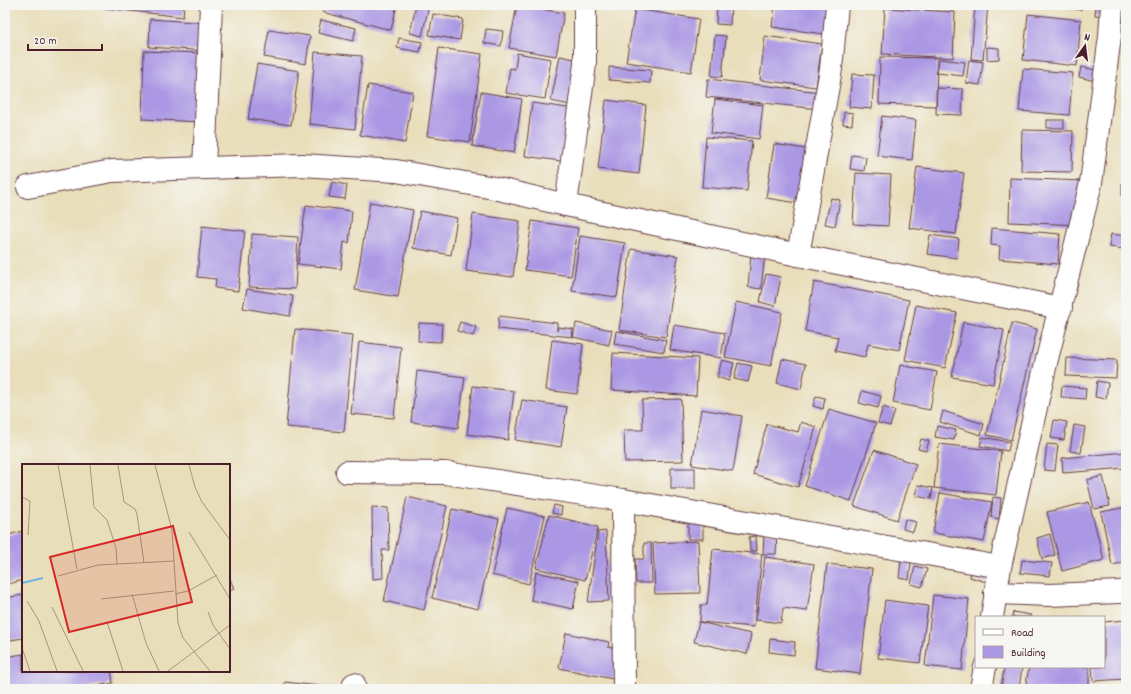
<svg xmlns="http://www.w3.org/2000/svg" width="1131" height="694" font-family="Dekko,sans-serif">
	<style>
		.building { fill: #ab98e4 }
		.lines { fill: none; stroke-linecap: round; stroke-linejoin: round }
		.street-casing { stroke: #623c40; stroke-width: 24 }
		.street { stroke: #fff; stroke-width: 22 }
		.inset-river { fill: none; stroke: #6bb4e3; stroke-width: 2 }
		.inset-road { fill: none; stroke: #a99281; stroke-width: 1 }
		.view { fill: #d62828; fill-opacity: 0.15; stroke: #d62828; stroke-width: 2 }
		.inset-edge { fill: none; stroke: #4a1f2b; stroke-width: 2 }
	</style>
	<rect width="100%" height="100%" fill="#f6f6f2"/>
	<filter id="ink" filterUnits="userSpaceOnUse"><feTurbulence type="fractalNoise" baseFrequency=".025" numOctaves="2"/><feDisplacementMap in="SourceGraphic" scale="8" xChannelSelector="R" yChannelSelector="G"/><feConvolveMatrix kernelMatrix="1 2 1 2 8 2 1 2 1" color-interpolation-filters="sRGB"/></filter>
	<filter id="wash" filterUnits="userSpaceOnUse"><feTurbulence type="fractalNoise" baseFrequency=".012" numOctaves="4" result="noise"/><feDisplacementMap in="SourceGraphic" scale="16" xChannelSelector="R" yChannelSelector="G"/><feGaussianBlur stdDeviation="0.9" result="paint"/><feColorMatrix in="noise" values="0 0 0 0 0 0 0 0 0 0 0 0 0 0 0 0 0 1.4 0 .05"/><feComposite in="paint" operator="in"/></filter>
	<g filter="url(#wash)">
		<rect width="100%" height="100%" fill="#e9deba"/>
		<g id="blocks">
			<g class="building">
				<path d="M 87,5 L 184,5 L 183,17 L 87,6 Z"/>
				<path d="M 324,5 L 397,5 L 391,30 L 322,12 Z"/>
				<path d="M 416,5 L 429,5 L 422,36 L 410,33 Z"/>
				<path d="M 517,5 L 564,13 L 556,56 L 509,48 Z"/>
				<path d="M 628,5 L 686,5 L 686,8 L 628,6 Z"/>
				<path d="M 717,5 L 731,5 L 730,25 L 716,24 Z"/>
				<path d="M 775,5 L 835,5 L 831,35 L 772,27 Z"/>
				<path d="M 975,5 L 988,5 L 983,60 L 971,59 Z"/>
				<path d="M 1053,5 L 1082,5 L 1081,10 Z"/>
				<path d="M 1096,5 L 1109,5 L 1108,16 L 1095,15 Z"/>
				<path d="M 885,8 L 955,12 L 953,58 L 882,54 Z"/>
				<path d="M 635,9 L 699,19 L 691,72 L 626,62 Z"/>
				<path d="M 433,14 L 463,19 L 460,40 L 429,35 Z"/>
				<path d="M 1028,14 L 1081,20 L 1077,66 L 1023,60 Z"/>
				<path d="M 150,19 L 207,23 L 206,51 L 149,47 Z"/>
				<path d="M 321,20 L 356,28 L 353,41 L 318,33 Z"/>
				<path d="M 486,29 L 503,31 L 501,46 L 484,43 Z"/>
				<path d="M 269,30 L 310,36 L 306,64 L 264,57 Z"/>
				<path d="M 715,35 L 726,36 L 722,77 L 711,76 Z"/>
				<path d="M 765,36 L 822,44 L 816,87 L 760,80 Z"/>
				<path d="M 399,38 L 422,42 L 420,52 L 397,48 Z"/>
				<path d="M 987,47 L 999,48 L 999,59 L 987,60 Z"/>
				<path d="M 439,48 L 482,54 L 470,142 L 427,136 Z"/>
				<path d="M 144,51 L 202,53 L 199,122 L 142,119 Z"/>
				<path d="M 315,52 L 362,56 L 355,129 L 309,124 Z"/>
				<path d="M 517,53 L 551,59 L 545,99 L 506,93 L 510,68 L 515,69 Z"/>
				<path d="M 560,56 L 584,61 L 575,106 L 551,101 Z"/>
				<path d="M 880,57 L 937,58 L 936,106 L 879,104 Z"/>
				<path d="M 939,59 L 965,62 L 963,76 L 937,73 Z"/>
				<path d="M 969,60 L 983,62 L 980,85 L 966,83 Z"/>
				<path d="M 257,64 L 299,71 L 291,125 L 248,119 Z"/>
				<path d="M 609,67 L 651,70 L 650,83 L 609,80 Z"/>
				<path d="M 1081,67 L 1101,71 L 1099,82 L 1079,77 Z"/>
				<path d="M 1023,69 L 1073,73 L 1069,115 L 1019,111 Z"/>
				<path d="M 852,74 L 874,75 L 872,109 L 849,107 Z"/>
				<path d="M 708,79 L 821,92 L 819,109 L 706,97 Z"/>
				<path d="M 368,85 L 413,92 L 405,143 L 360,135 Z"/>
				<path d="M 937,88 L 963,89 L 962,115 L 936,114 Z"/>
				<path d="M 481,92 L 522,99 L 514,153 L 472,146 Z"/>
				<path d="M 715,99 L 763,105 L 759,139 L 711,133 Z"/>
				<path d="M 606,100 L 646,105 L 639,174 L 598,169 Z"/>
				<path d="M 532,103 L 575,109 L 567,162 L 525,156 Z"/>
				<path d="M 844,112 L 853,113 L 852,125 L 843,124 Z"/>
				<path d="M 882,116 L 916,120 L 912,160 L 877,156 Z"/>
				<rect x="1047" y="120" width="17" height="8"/>
				<path d="M 1022,130 L 1073,131 L 1072,172 L 1021,171 Z"/>
				<path d="M 706,137 L 752,141 L 747,191 L 702,187 Z"/>
				<path d="M 774,144 L 812,150 L 804,204 L 766,198 Z"/>
				<path d="M 852,155 L 866,157 L 864,171 L 850,169 Z"/>
				<path d="M 917,167 L 964,173 L 956,234 L 909,228 Z"/>
				<path d="M 856,173 L 891,175 L 888,226 L 853,224 Z"/>
				<path d="M 1010,178 L 1082,181 L 1080,225 L 1009,222 Z"/>
				<path d="M 332,182 L 347,185 L 345,199 L 329,197 Z"/>
				<rect x="1122" y="184" width="4" height="12"/>
				<path d="M 831,198 L 840,200 L 835,226 L 825,224 Z"/>
				<path d="M 370,202 L 413,210 L 398,297 L 355,290 Z"/>
				<path d="M 306,205 L 352,211 L 349,243 L 344,242 L 341,269 L 298,264 Z"/>
				<path d="M 420,211 L 457,218 L 451,255 L 413,248 Z"/>
				<path d="M 473,214 L 520,221 L 513,277 L 466,271 Z"/>
				<path d="M 532,221 L 578,228 L 571,276 L 525,270 Z"/>
				<path d="M 202,226 L 245,231 L 238,291 L 215,288 L 216,279 L 197,277 Z"/>
				<path d="M 992,228 L 1060,234 L 1058,264 L 999,259 L 1000,246 L 991,245 Z"/>
				<path d="M 252,234 L 298,237 L 295,289 L 249,287 Z"/>
				<path d="M 1111,234 L 1126,236 L 1124,249 L 1109,247 Z"/>
				<path d="M 930,235 L 959,239 L 957,258 L 927,254 Z"/>
				<path d="M 580,236 L 625,243 L 617,297 L 572,291 Z"/>
				<path d="M 631,249 L 678,256 L 666,337 L 619,330 Z"/>
				<path d="M 751,254 L 765,255 L 761,289 L 748,287 Z"/>
				<path d="M 766,274 L 781,277 L 775,306 L 760,302 Z"/>
				<path d="M 814,282 L 909,300 L 899,350 L 868,344 L 865,357 L 835,351 L 838,337 L 805,331 Z"/>
				<path d="M 247,289 L 293,296 L 290,316 L 243,308 Z"/>
				<path d="M 736,302 L 782,312 L 771,366 L 725,357 Z"/>
				<path d="M 916,305 L 957,313 L 945,368 L 905,360 Z"/>
				<path d="M 499,316 L 557,323 L 557,331 L 558,327 L 573,329 L 572,337 L 498,329 Z"/>
				<path d="M 460,322 L 476,327 L 473,336 L 457,331 Z"/>
				<path d="M 963,322 L 1004,330 L 993,384 L 952,377 Z"/>
				<path d="M 419,323 L 442,324 L 441,342 L 418,341 Z"/>
				<path d="M 576,323 L 612,330 L 609,345 L 573,337 Z"/>
				<path d="M 1012,323 L 1037,329 L 1011,440 L 987,435 Z"/>
				<path d="M 674,325 L 725,333 L 721,358 L 670,350 Z"/>
				<path d="M 295,329 L 353,335 L 344,432 L 286,427 Z"/>
				<path d="M 616,331 L 666,340 L 664,352 L 614,344 Z"/>
				<path d="M 552,340 L 583,344 L 577,394 L 546,390 Z"/>
				<path d="M 359,342 L 401,347 L 394,418 L 351,414 Z"/>
				<path d="M 613,353 L 698,358 L 696,396 L 611,390 Z"/>
				<path d="M 1067,358 L 1117,360 L 1116,378 L 1066,376 Z"/>
				<path d="M 782,359 L 806,364 L 801,389 L 777,383 Z"/>
				<path d="M 722,360 L 734,363 L 729,381 L 717,377 Z"/>
				<path d="M 738,363 L 752,366 L 748,382 L 734,379 Z"/>
				<path d="M 900,365 L 937,372 L 930,410 L 893,403 Z"/>
				<path d="M 417,371 L 465,377 L 458,428 L 411,422 Z"/>
				<path d="M 1097,381 L 1108,383 L 1106,399 L 1095,397 Z"/>
				<path d="M 473,386 L 514,391 L 508,440 L 467,434 Z"/>
				<path d="M 1062,386 L 1086,388 L 1085,399 L 1061,397 Z"/>
				<path d="M 862,391 L 881,396 L 878,408 L 859,403 Z"/>
				<path d="M 816,396 L 825,398 L 823,409 L 813,406 Z"/>
				<path d="M 681,399 L 683,461 L 625,462 L 624,430 L 643,430 L 642,400 Z"/>
				<path d="M 522,400 L 567,407 L 561,447 L 515,440 Z"/>
				<path d="M 883,407 L 895,411 L 890,426 L 878,423 Z"/>
				<path d="M 701,409 L 742,416 L 733,471 L 692,465 Z"/>
				<path d="M 829,409 L 876,423 L 851,501 L 805,486 Z"/>
				<path d="M 943,411 L 984,424 L 981,435 L 940,422 Z"/>
				<path d="M 1054,420 L 1067,422 L 1064,440 L 1051,438 Z"/>
				<path d="M 801,422 L 816,427 L 798,487 L 753,474 L 767,424 L 798,432 Z"/>
				<path d="M 1074,425 L 1085,427 L 1081,453 L 1070,451 Z"/>
				<path d="M 937,426 L 956,430 L 954,440 L 935,437 Z"/>
				<path d="M 982,437 L 1010,442 L 1008,451 L 980,446 Z"/>
				<path d="M 921,439 L 929,441 L 926,451 L 918,449 Z"/>
				<path d="M 939,444 L 1001,451 L 996,495 L 934,488 Z"/>
				<path d="M 1047,444 L 1058,445 L 1055,471 L 1044,470 Z"/>
				<path d="M 874,450 L 916,464 L 897,520 L 854,506 Z"/>
				<path d="M 1126,452 L 1126,468 L 1063,473 L 1062,458 Z"/>
				<rect x="671" y="468" width="24" height="21"/>
				<path d="M 1103,476 L 1110,506 L 1094,509 L 1087,480 Z"/>
				<path d="M 918,485 L 933,488 L 931,499 L 916,496 Z"/>
				<path d="M 940,493 L 992,502 L 984,542 L 933,533 Z"/>
				<path d="M 407,497 L 447,506 L 424,610 L 384,601 Z"/>
				<path d="M 993,497 L 1001,498 L 999,519 L 991,517 Z"/>
				<path d="M 1089,502 L 1104,560 L 1062,571 L 1047,512 Z"/>
				<path d="M 554,505 L 562,507 L 561,515 L 552,513 Z"/>
				<path d="M 372,507 L 388,508 L 389,550 L 382,550 L 383,578 L 373,579 Z"/>
				<path d="M 1126,507 L 1126,562 L 1112,565 L 1101,512 Z"/>
				<path d="M 507,508 L 545,516 L 529,584 L 492,575 Z"/>
				<path d="M 452,509 L 499,519 L 478,609 L 432,598 Z"/>
				<path d="M 549,515 L 598,527 L 585,580 L 536,568 Z"/>
				<rect x="688" y="519" width="15" height="20"/>
				<path d="M 905,519 L 916,522 L 913,532 L 903,529 Z"/>
				<path d="M 23,531 L 23,580 L 5,585 L 5,536 Z"/>
				<path d="M 606,531 L 609,601 L 588,602 L 598,532 Z"/>
				<path d="M 764,533 L 777,534 L 776,554 L 763,554 Z"/>
				<path d="M 1050,534 L 1055,555 L 1042,559 L 1037,538 Z"/>
				<path d="M 756,536 L 757,551 L 750,551 L 749,537 Z"/>
				<path d="M 698,541 L 700,593 L 655,594 L 653,543 Z"/>
				<path d="M 644,543 L 651,543 L 652,583 L 636,583 L 635,559 L 644,559 Z"/>
				<path d="M 713,549 L 762,554 L 754,627 L 700,622 L 701,605 L 707,605 Z"/>
				<path d="M 765,557 L 814,564 L 807,611 L 783,608 L 781,623 L 756,620 Z"/>
				<path d="M 901,560 L 911,561 L 909,580 L 899,578 Z"/>
				<path d="M 1022,560 L 1052,563 L 1050,576 L 1020,573 Z"/>
				<path d="M 827,564 L 872,569 L 860,674 L 815,668 Z"/>
				<path d="M 915,566 L 927,569 L 922,587 L 911,584 Z"/>
				<path d="M 973,567 L 989,572 L 986,582 L 970,577 Z"/>
				<path d="M 536,572 L 579,581 L 573,609 L 531,600 Z"/>
				<path d="M 229,576 L 234,589 L 229,591 Z"/>
				<path d="M 23,595 L 23,638 L 5,641 L 5,598 Z"/>
				<path d="M 933,595 L 969,599 L 962,670 L 925,666 Z"/>
				<path d="M 885,600 L 928,606 L 920,663 L 878,658 Z"/>
				<path d="M 1013,612 L 1031,615 L 1030,617 L 1012,617 Z"/>
				<path d="M 1126,620 L 1126,679 L 1093,681 L 1092,667 L 1104,667 L 1104,622 Z"/>
				<path d="M 699,622 L 751,634 L 747,654 L 694,642 Z"/>
				<path d="M 566,633 L 609,642 L 608,647 L 620,649 L 613,679 L 559,668 Z"/>
				<path d="M 770,639 L 795,642 L 794,655 L 769,652 Z"/>
				<path d="M 23,654 L 23,671 L 111,671 L 113,683 L 77,689 L 5,689 L 5,657 Z"/>
				<path d="M 1004,667 L 1022,667 L 1019,689 L 1001,689 Z"/>
				<path d="M 1029,667 L 1089,667 L 1089,689 L 1025,689 Z"/>
				<path d="M 285,682 L 336,688 L 336,689 L 284,689 Z"/>
			</g>
		</g>
	</g>
	<g filter="url(#ink)">
		<use href="#blocks" fill-opacity="0" stroke="#623c40" stroke-width="1"/>
		<g class="lines">
			<g class="street-casing">
				<g id="street">
					<path d="M 204,168 L 211,5"/>
					<path d="M 28,187 L 112,171 L 302,165 L 396,171 L 494,188 L 566,205 L 798,255 L 1061,308"/>
					<path d="M 566,205 L 585,64 L 585,5"/>
					<path d="M 798,255 L 831,69 L 837,5"/>
					<path d="M 347,472 L 445,473 L 623,500 L 1000,567"/>
					<path d="M 623,500 L 624,689"/>
					<path d="M 995,593 L 1050,595 L 1119,592 L 1126,591"/>
					<path d="M 992,617 L 1000,567 L 1046,363 L 1091,183 L 1110,36 L 1112,5"/>
					<path d="M 354,684 L 354,689"/>
					<path d="M 981,689 L 985,667"/>
				</g>
			</g>
			<use href="#street" class="street"/>
		</g>
	</g>
	<g transform="translate(22 464)">
		<rect width="208" height="208" fill="#e9deba"/>
		<path class="inset-river" d="M 0,119 L 21,114"/>
		<path class="inset-road" d="M 36,1 L 55,105M 68,1 L 72,43 L 85,56 L 94,84 L 95,100M 96,1 L 102,38 L 113,45 L 115,50 L 122,99M 133,1 L 150,66 L 156,159 L 161,174 L 188,207M 167,1 L 173,23 L 180,38 L 208,76M 0,33 L 8,37 L 6,71M 167,68 L 208,135M 36,112 L 76,101 L 152,97M 110,130 L 124,179 L 137,207M 153,130 L 166,127 L 195,111M 79,135 L 152,127M 5,137 L 17,157 L 35,207M 30,143 L 61,207M 186,148 L 191,161 L 208,185M 85,158 L 101,207M 0,184 L 8,207M 146,207 L 208,161"/>
		<path class="view" d="M 151,62 L 170,138 L 47,168 L 28,93 Z"/>
		<rect width="208" height="208" class="inset-edge"/>
	</g>
	<rect width="1131" height="694" fill="none" stroke="#f6f6f2" stroke-width="20"/>
	<rect x="975" y="616" width="130" height="52" fill="#f6f6f2" stroke="#b1a0a2"/>
	<rect x="983" y="629" width="20" height="6" fill="#ffffff" stroke="#b1a0a2"/>
	<text x="1011" y="636" font-size="12" fill="#4a1f2b">Road</text>
	<rect x="983" y="646" width="20" height="12" fill="#ab98e4" stroke="#b1a0a2"/>
	<text x="1011" y="656" font-size="12" fill="#4a1f2b">Building</text>
	<g transform="translate(1085 46) rotate(14)" stroke="#f6f6f2" stroke-width="3" paint-order="stroke">
	<path d="M0-3L7 15L0 10L-7 15Z" fill="#4a1f2b"/>
	<text y="-6" font-size="11" font-weight="bold" text-anchor="middle" fill="#4a1f2b">N</text>
	</g>
	<path d="M28 44v6h74v-6" fill="none" stroke="#4a1f2b" stroke-width="2"/>
	<text x="34" y="44" font-size="12" fill="#4a1f2b" stroke="#f6f6f2" stroke-width="3" paint-order="stroke">20 m</text>
</svg>
